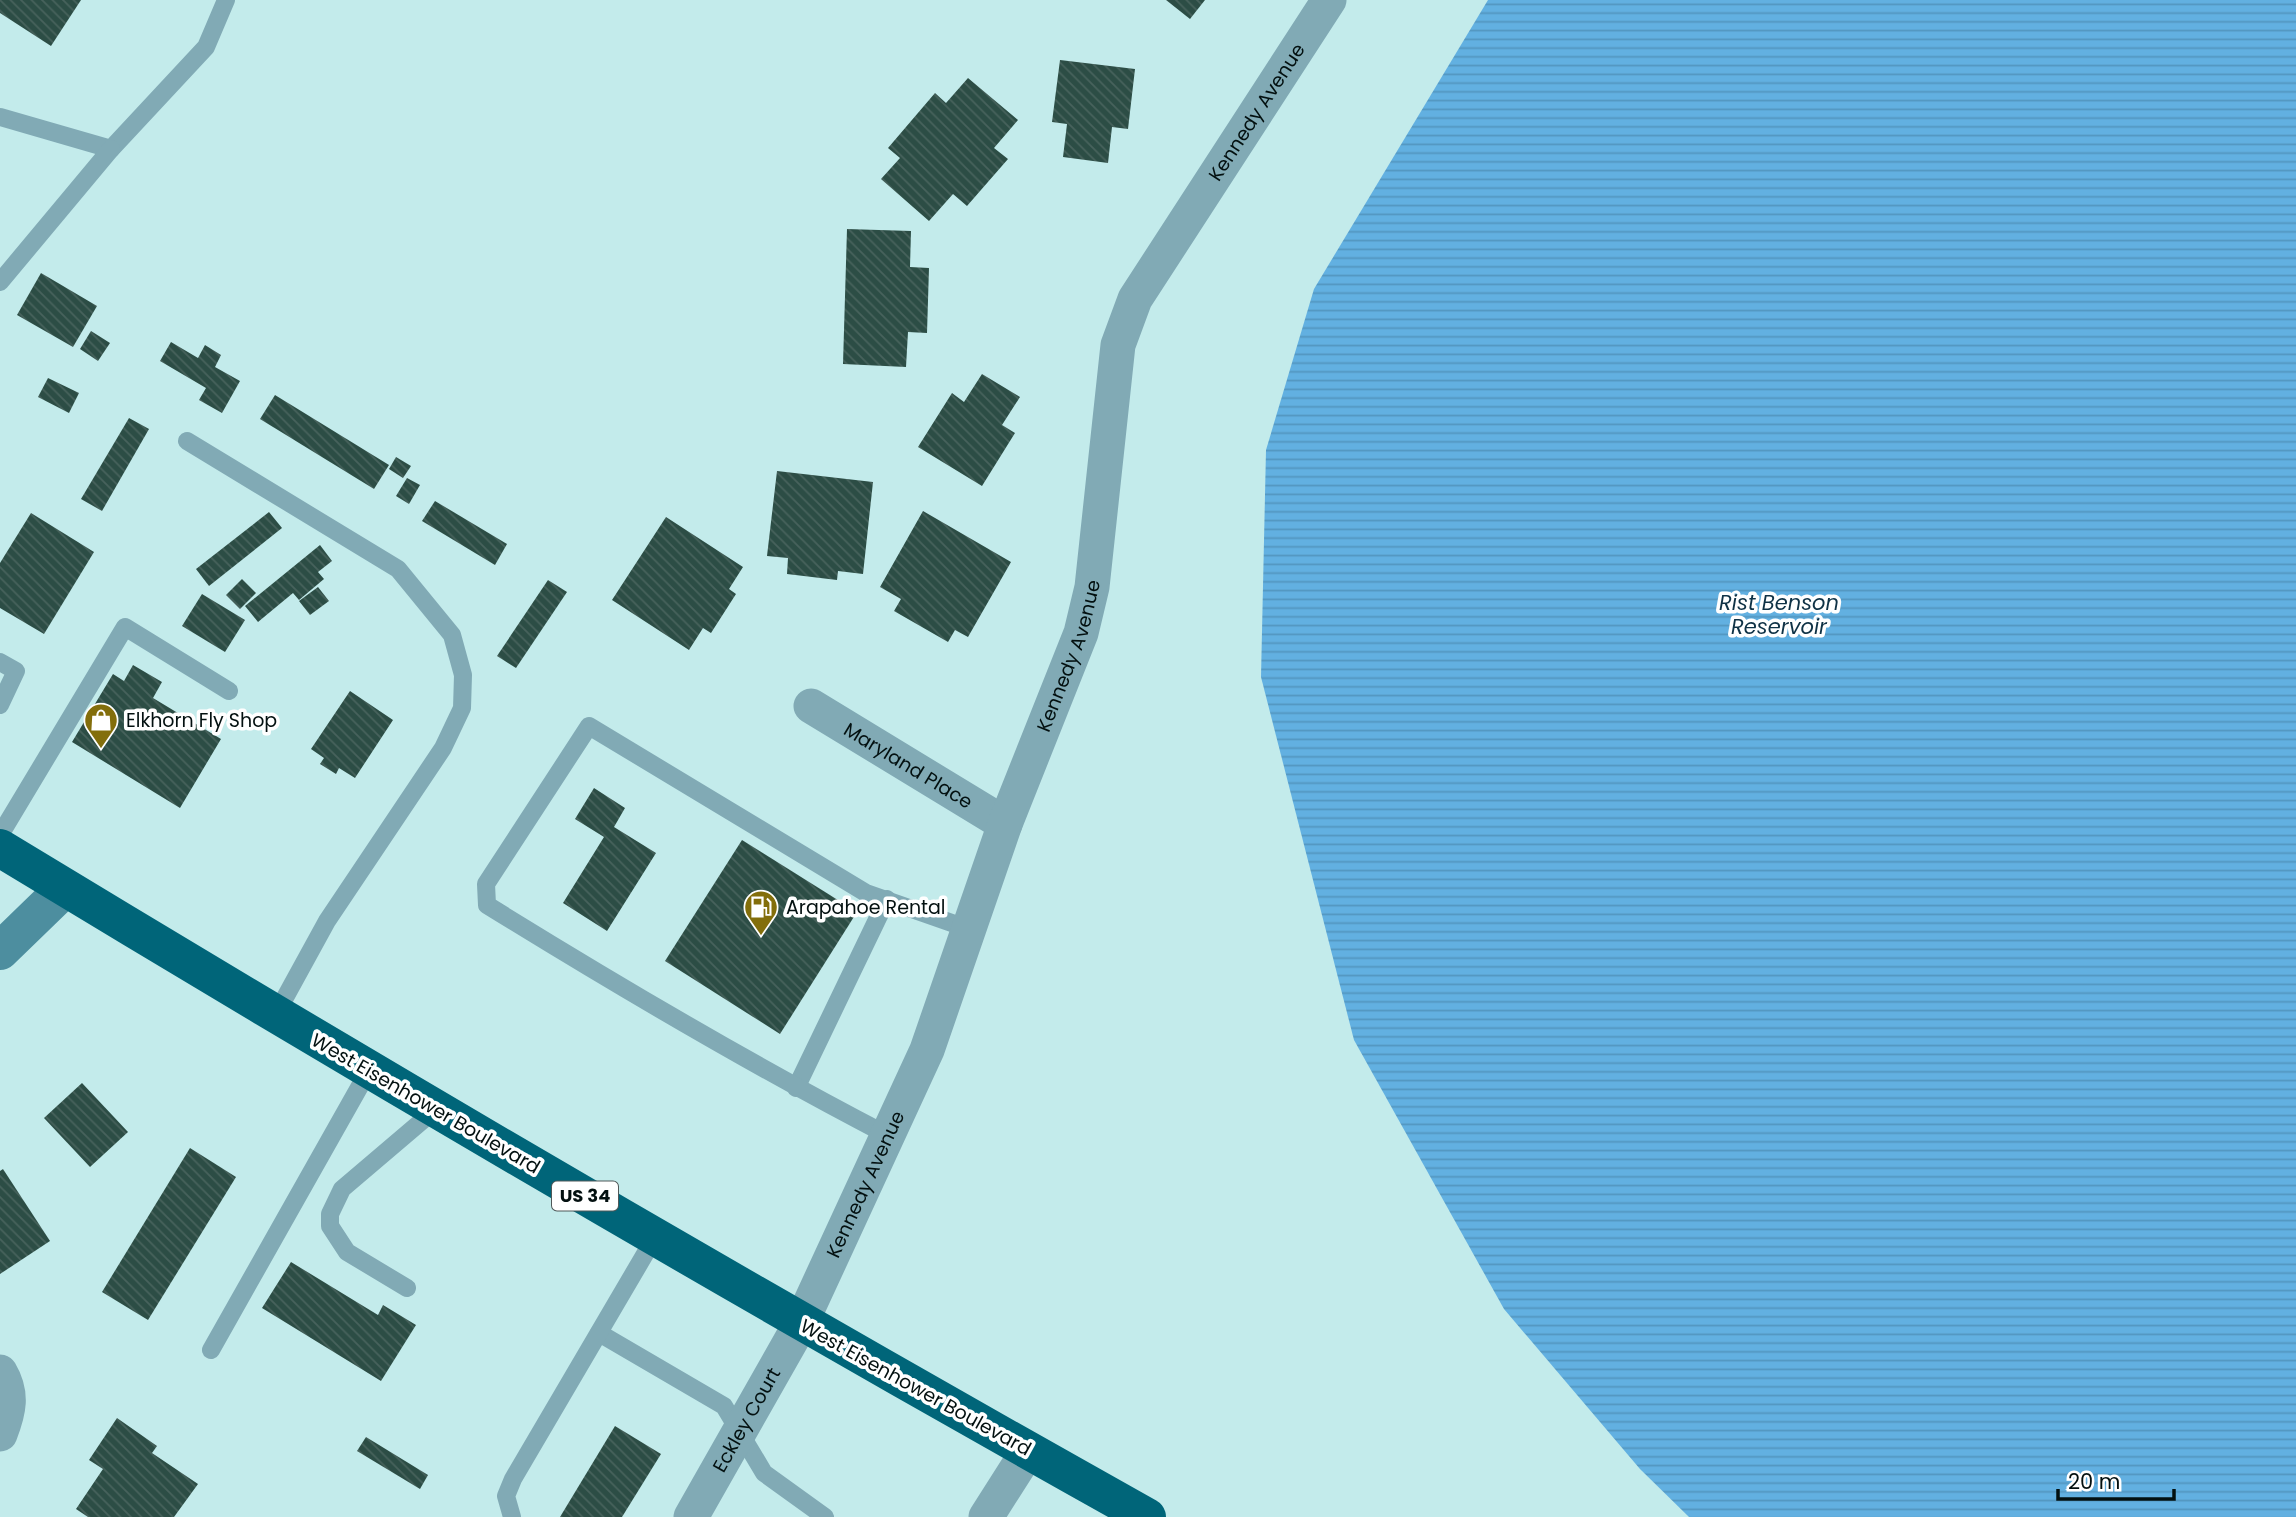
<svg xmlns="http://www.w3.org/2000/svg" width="2296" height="1517" font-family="Poppins,sans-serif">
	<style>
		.water { fill: url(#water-rules) }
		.building { fill: url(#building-back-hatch) }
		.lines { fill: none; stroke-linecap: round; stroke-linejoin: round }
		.lane { stroke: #81aab5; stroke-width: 18 }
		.street { stroke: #81aab5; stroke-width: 35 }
		.secondary { stroke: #4d8e9f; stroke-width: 38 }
		.highway { stroke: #006579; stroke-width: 38 }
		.labels { text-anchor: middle; stroke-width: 7; stroke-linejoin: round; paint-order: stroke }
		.shield { fill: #fff; stroke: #4f5858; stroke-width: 2 }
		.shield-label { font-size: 18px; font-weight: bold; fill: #031010 }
		.street-label { font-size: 19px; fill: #031010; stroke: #fff }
		.poi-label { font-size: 19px; fill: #031010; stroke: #fff; text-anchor: start }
		.water-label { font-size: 21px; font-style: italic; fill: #0f3246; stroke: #fff }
	</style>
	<defs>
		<pattern id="water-rules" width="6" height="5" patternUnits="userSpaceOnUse" patternTransform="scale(1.75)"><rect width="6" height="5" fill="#62b0e1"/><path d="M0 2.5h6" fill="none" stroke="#5396c0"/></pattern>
		<pattern id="building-back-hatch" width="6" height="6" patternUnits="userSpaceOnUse" patternTransform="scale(1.75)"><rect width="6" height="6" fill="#2c4d45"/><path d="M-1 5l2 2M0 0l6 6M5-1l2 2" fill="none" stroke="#47625c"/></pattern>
	</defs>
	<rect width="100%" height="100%" fill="#c3ebeb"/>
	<path class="water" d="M 1488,0 L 2296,0 L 2296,1517 L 1689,1517 L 1640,1469 L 1504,1309 L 1354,1040 L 1261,677 L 1266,450 L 1314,289 Z"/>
	<g class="building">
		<path d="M 0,0 L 81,0 L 51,46 L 0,13 Z"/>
		<path d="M 1166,0 L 1205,0 L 1190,19 Z"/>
		<path d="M 1060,60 L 1135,69 L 1128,129 L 1112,127 L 1108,163 L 1063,157 L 1067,124 L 1052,122 Z"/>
		<path d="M 968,78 L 1018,120 L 994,148 L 1008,159 L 967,206 L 953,194 L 929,221 L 881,179 L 900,158 L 888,148 L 935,93 L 946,103 Z"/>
		<path d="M 847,229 L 911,231 L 910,267 L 929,268 L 927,333 L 908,332 L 906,367 L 843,364 Z"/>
		<path d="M 41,273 L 97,306 L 73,347 L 17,315 Z"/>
		<path d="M 91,331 L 110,343 L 98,361 L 80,349 Z"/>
		<path d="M 171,342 L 198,358 L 205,345 L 221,355 L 215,367 L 240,381 L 222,413 L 199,400 L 206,388 L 160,361 Z"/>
		<path d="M 982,374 L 1020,397 L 1002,425 L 1015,433 L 982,486 L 918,447 L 952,393 L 964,402 Z"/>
		<path d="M 48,378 L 79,393 L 69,413 L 38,397 Z"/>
		<path d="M 275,395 L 389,465 L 374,489 L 260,419 Z"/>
		<path d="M 129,418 L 149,429 L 102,511 L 81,499 Z"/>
		<path d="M 396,457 L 411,466 L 403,478 L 389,469 Z"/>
		<path d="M 777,471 L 873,482 L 863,574 L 838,571 L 837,580 L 787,574 L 788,558 L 767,556 Z"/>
		<path d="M 407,478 L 420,485 L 409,504 L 396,496 Z"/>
		<path d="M 435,501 L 507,544 L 495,565 L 422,521 Z"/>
		<path d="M 923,511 L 1011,562 L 968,637 L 955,630 L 948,642 L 894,611 L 901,599 L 880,587 Z"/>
		<path d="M 269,512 L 282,528 L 209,586 L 196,569 Z"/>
		<path d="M 31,513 L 94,552 L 44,634 L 0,608 L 0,563 Z"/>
		<path d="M 666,517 L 743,567 L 729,589 L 736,594 L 711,633 L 703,628 L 689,650 L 612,600 Z"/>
		<path d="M 320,545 L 332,561 L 318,572 L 324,579 L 299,600 L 293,593 L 258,622 L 245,606 Z"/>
		<path d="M 242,579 L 256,593 L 240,609 L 226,595 Z"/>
		<path d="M 548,580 L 567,592 L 516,668 L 497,656 Z"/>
		<path d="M 318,587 L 329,601 L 310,615 L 299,601 Z"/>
		<path d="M 202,594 L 245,620 L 225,652 L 182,626 Z"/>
		<path d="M 133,665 L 162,682 L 153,698 L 221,739 L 180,808 L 72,742 L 113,674 L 124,681 Z"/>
		<path d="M 350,691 L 393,720 L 355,778 L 339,768 L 336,774 L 320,764 L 324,758 L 311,749 Z"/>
		<path d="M 594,788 L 625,808 L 614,827 L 656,853 L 607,931 L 563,903 L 604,837 L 575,819 Z"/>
		<path d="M 742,840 L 857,912 L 780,1034 L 665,961 Z"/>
		<path d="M 82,1083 L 128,1132 L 90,1167 L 44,1118 Z"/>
		<path d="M 190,1148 L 236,1177 L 148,1320 L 102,1292 Z"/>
		<path d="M 3,1169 L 50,1241 L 0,1274 L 0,1171 Z"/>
		<path d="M 291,1262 L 378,1315 L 383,1305 L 416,1325 L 381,1381 L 262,1308 Z"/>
		<path d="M 117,1418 L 157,1446 L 152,1453 L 198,1484 L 174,1517 L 88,1517 L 76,1509 L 103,1469 L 89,1460 Z"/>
		<path d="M 615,1426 L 661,1454 L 622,1517 L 560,1517 Z"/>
		<path d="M 366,1437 L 428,1475 L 420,1489 L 357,1451 Z"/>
	</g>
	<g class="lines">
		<g class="lane">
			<path d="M 0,117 L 111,149 L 206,47 L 226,0"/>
			<path d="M 0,282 L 111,149"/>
			<path d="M 187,441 L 398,569 L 452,635 L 463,675 L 462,708 L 443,748 L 327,921 L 276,1014"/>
			<path d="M 0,662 L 16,671 L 0,705"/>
			<path d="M 0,835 L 125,627 L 229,691"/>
			<path d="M 796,1088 L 887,899"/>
			<path d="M 887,1135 C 750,1064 618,986 487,905 L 486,884 L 589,726 L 866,893 L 969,929"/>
			<path d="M 407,1288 L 347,1252 L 330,1226 L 330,1214 L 342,1189 L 436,1109"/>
			<path d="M 599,1333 L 724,1406 L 764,1473 L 825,1517"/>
			<path d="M 211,1350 L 369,1070"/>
			<path d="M 512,1517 L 506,1496 L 513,1479 L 655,1237"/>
		</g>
		<g class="street">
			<path id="s1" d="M 811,706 L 1005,824"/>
			<path d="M 0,1372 C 13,1394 9,1411 0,1434"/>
			<path id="s2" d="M 691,1517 L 801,1323 L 927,1050 L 1005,824 L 1081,633 L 1092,587 L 1118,345 L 1135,299 L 1329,0"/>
			<path d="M 986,1517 L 1028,1451"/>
		</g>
		<path class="secondary" d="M 0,951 L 65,888"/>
		<path class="highway" d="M 0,848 C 379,1078 761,1301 1147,1517"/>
	</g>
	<defs>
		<g id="shop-pin" transform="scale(1.75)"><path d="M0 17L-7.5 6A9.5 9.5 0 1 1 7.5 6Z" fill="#836e0b" stroke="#fff"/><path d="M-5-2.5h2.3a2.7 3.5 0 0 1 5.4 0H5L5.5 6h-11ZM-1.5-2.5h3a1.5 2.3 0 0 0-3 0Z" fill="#fff"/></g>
		<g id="fuel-pin" transform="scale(1.75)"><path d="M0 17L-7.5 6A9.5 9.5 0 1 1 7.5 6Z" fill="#836e0b" stroke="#fff"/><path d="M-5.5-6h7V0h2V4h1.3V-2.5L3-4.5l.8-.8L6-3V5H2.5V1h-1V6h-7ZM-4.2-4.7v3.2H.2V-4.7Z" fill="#fff"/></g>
	</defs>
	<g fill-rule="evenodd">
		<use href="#shop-pin" x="101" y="720"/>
		<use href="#fuel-pin" x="761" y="907"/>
	</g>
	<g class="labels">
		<rect class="shield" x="552" y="1181.5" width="66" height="29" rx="5"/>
		<g class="shield-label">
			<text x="585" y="1202">US 34</text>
		</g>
		<g class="street-label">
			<text dy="7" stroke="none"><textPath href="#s2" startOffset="1531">Kennedy Avenue</textPath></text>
			<text dy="7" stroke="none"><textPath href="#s2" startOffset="943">Kennedy Avenue</textPath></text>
			<text dy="7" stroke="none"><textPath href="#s1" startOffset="114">Maryland Place</textPath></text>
			<text transform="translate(426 1103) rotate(30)" y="7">West Eisenhower Boulevard</text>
			<text dy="7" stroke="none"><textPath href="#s2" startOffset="376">Kennedy Avenue</textPath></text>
			<text transform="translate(916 1387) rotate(29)" y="7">West Eisenhower Boulevard</text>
			<text dy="7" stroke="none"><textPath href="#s2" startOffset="112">Eckley Court</textPath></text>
		</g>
		<g class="poi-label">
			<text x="126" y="727">Elkhorn Fly Shop</text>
			<text x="786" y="914">Arapahoe Rental</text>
		</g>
		<g class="water-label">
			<text x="1779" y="610">Rist Benson<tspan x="1779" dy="24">Reservoir</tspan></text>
		</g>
	</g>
	<path d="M2058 1489v10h116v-10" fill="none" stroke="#031010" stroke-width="3.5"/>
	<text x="2068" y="1489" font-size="21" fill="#031010" stroke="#ffffff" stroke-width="5" paint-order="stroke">20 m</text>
</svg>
